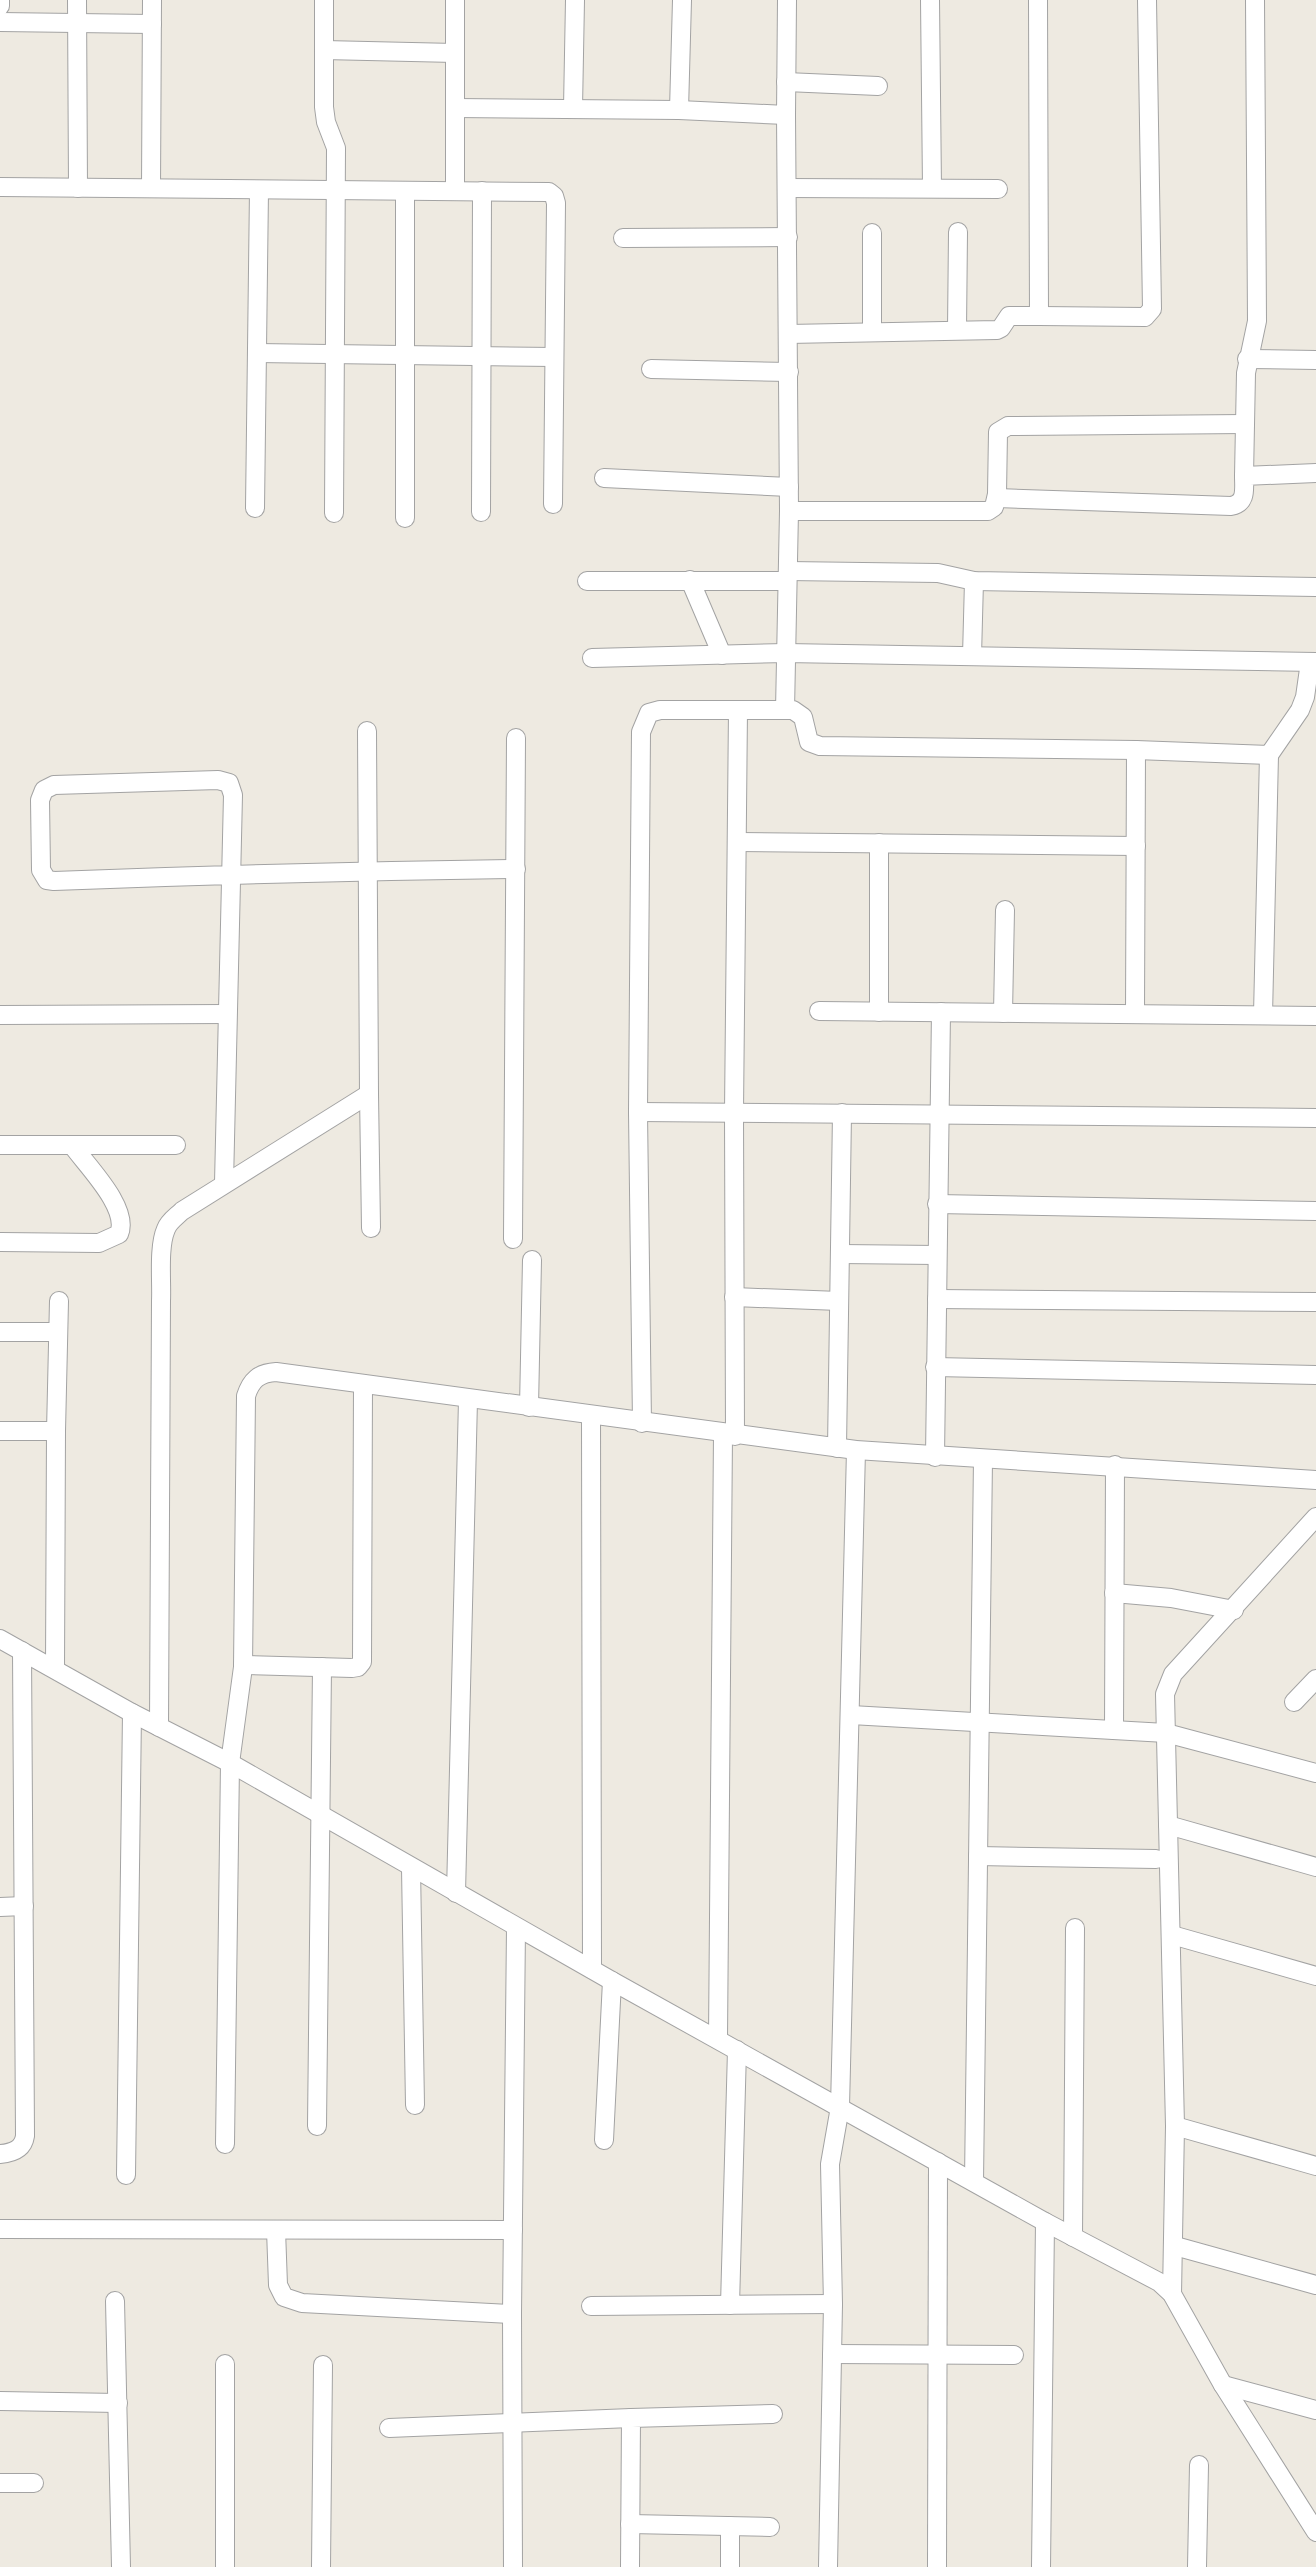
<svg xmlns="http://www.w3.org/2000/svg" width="1316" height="2567" font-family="Roboto,sans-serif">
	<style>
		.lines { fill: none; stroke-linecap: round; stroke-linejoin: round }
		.minor-casing { stroke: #a3a3a3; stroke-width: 20 }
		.minor { stroke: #fff; stroke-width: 18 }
	</style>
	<rect width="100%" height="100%" fill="#eeeae1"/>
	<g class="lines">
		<g class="minor-casing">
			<g id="minor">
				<path d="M 77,0 L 78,188"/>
				<path d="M 324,0 L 324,107 L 326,122 L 336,148 L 334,513"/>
				<path d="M 930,0 L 932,188"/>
				<path d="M 0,6 L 0,0"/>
				<path d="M 0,22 L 152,24"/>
				<path d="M 324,50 L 455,53"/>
				<path d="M 786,82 L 878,86"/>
				<path d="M 455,108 L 679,110 L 786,115 L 787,0"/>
				<path d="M 573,108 L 575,0"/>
				<path d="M 679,110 L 682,0"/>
				<path d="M 0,187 L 549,192 L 554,196 L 556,203 L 553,504"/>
				<path d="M 151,188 L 152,0"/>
				<path d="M 787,188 L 998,189"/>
				<path d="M 405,191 L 405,518"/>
				<path d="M 455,191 L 455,0"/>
				<path d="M 872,233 L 872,332"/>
				<path d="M 623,238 L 788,237"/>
				<path d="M 1039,316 L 1145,317 L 1152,309 L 1147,0"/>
				<path d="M 957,330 L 958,232"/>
				<path d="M 788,334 L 997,330 L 1001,328 L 1009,316 L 1039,316 L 1038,0"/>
				<path d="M 257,353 L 554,357"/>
				<path d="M 1247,359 L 1316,360"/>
				<path d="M 651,369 L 789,372"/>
				<path d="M 1244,476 L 1246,373 L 1257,321 L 1255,0"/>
				<path d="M 604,478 L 789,487"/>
				<path d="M 997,498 L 1231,506 C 1247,503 1244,489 1244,476 L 1316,473"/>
				<path d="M 255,508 L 259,190"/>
				<path d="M 789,511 L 988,511 L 994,507 L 997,494 L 998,432 L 1008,426 L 1245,424"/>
				<path d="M 481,512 L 482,191"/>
				<path d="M 788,571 L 938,573 L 974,581 L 1316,587"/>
				<path d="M 690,580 L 722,655"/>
				<path d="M 587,581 L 787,581"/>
				<path d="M 972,656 L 974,581"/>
				<path d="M 592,658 L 786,653 L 1316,662"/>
				<path d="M 785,710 L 789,511 L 786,115"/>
				<path d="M 738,842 L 1136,846"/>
				<path d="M 879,843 L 879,1012"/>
				<path d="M 819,1011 L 1316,1016"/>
				<path d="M 1003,1013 L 1005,910"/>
				<path d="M 1135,1014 L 1136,750"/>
				<path d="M 0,1015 L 227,1014"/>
				<path d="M 1263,1015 L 1269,755"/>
				<path d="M 369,1094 L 371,1228"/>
				<path d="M 638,1112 L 1316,1118"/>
				<path d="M 0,1145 L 176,1145"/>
				<path d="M 224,1183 C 227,1054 230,924 233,795 L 229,783 L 218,780 L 54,785 L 44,790 L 40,800 L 41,870 L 47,880 L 54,881 C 208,875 362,871 516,869"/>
				<path d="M 937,1204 L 1316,1211"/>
				<path d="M 513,1239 L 516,738"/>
				<path d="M 0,1242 L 99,1243 L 119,1234 C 130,1208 87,1166 72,1145"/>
				<path d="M 840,1254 L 937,1255"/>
				<path d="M 734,1297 L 839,1301"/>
				<path d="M 937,1299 L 1316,1302"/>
				<path d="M 0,1332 L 58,1332"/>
				<path d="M 935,1367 L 1316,1375"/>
				<path d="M 529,1407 L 532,1260"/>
				<path d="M 591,1416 L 592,1969"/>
				<path d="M 642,1423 L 638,1112 L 641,732 L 649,713 L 660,710 L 793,710 L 803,717 L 809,742 L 820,746 L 1136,750 L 1269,755 L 1300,710 L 1305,697 L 1310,662"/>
				<path d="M 0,1431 L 56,1431"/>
				<path d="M 735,1436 L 734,1112 L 738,710"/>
				<path d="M 837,1448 L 842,1113"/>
				<path d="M 935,1457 L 941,1012"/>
				<path d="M 1114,1593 L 1171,1598 L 1234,1610"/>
				<path d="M 0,1639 L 132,1713 L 230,1763 L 612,1981 L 1045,2222 L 1159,2282 L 1172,2294 L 1223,2385 L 1316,2532"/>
				<path d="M 243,1665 L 352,1668 L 358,1667 L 362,1662 L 363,1384"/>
				<path d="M 55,1669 L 56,1431 L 59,1301"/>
				<path d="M 1294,1702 L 1316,1679"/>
				<path d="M 851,1715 L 1166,1733 L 1316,1773"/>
				<path d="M 159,1727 L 161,1301 C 162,1282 158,1247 166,1229 C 169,1221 176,1217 182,1211 L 369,1094 L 367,731"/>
				<path d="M 1114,1730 L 1115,1465"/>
				<path d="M 1168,1825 L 1316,1867"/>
				<path d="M 978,1856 L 1156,1859"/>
				<path d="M 411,1868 L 415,2105"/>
				<path d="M 456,1893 L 468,1400"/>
				<path d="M 0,1907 L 24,1906"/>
				<path d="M 1172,1935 L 1316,1976"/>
				<path d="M 718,2039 L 723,1434"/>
				<path d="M 317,2126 L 322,1667"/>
				<path d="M 1175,2126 L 1316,2166"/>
				<path d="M 604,2140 L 612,1981"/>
				<path d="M 225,2144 L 230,1763 L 243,1667 L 246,1396 C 251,1380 259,1373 276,1372 L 856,1450 L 1316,1480"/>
				<path d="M 0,2154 C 13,2153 23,2149 25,2136 L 22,1651"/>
				<path d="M 126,2175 L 132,1713"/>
				<path d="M 974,2182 L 983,1459"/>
				<path d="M 0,2229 L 513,2230"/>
				<path d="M 276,2230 L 278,2285 L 284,2297 L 302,2303 L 512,2314"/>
				<path d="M 1073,2237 L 1075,1928"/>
				<path d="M 1175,2246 L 1316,2285"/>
				<path d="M 1172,2294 L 1175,2126 L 1165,1694 L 1173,1674 L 1316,1517"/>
				<path d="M 115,2301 L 121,2567"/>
				<path d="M 730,2305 L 737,2050"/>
				<path d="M 591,2306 L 833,2304"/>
				<path d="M 832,2354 L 1014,2355"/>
				<path d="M 225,2364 L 225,2567"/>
				<path d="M 1223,2385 L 1316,2410"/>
				<path d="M 0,2401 L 118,2403"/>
				<path d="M 389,2428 L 631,2418"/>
				<path d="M 0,2483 L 34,2483"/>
				<path d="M 630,2524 L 770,2527"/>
				<path d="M 730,2526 L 730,2567"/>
				<path d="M 321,2567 L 323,2365"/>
				<path d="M 513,2567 L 512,2314 L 516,1927"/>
				<path d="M 630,2567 L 631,2418 L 773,2414"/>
				<path d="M 828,2567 L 833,2304 L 830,2164 L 840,2107 L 856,1450"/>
				<path d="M 937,2567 L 938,2162"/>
				<path d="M 1041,2567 L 1045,2222"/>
				<path d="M 1197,2567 L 1199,2465"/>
			</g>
		</g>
		<use href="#minor" class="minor"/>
	</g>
</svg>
